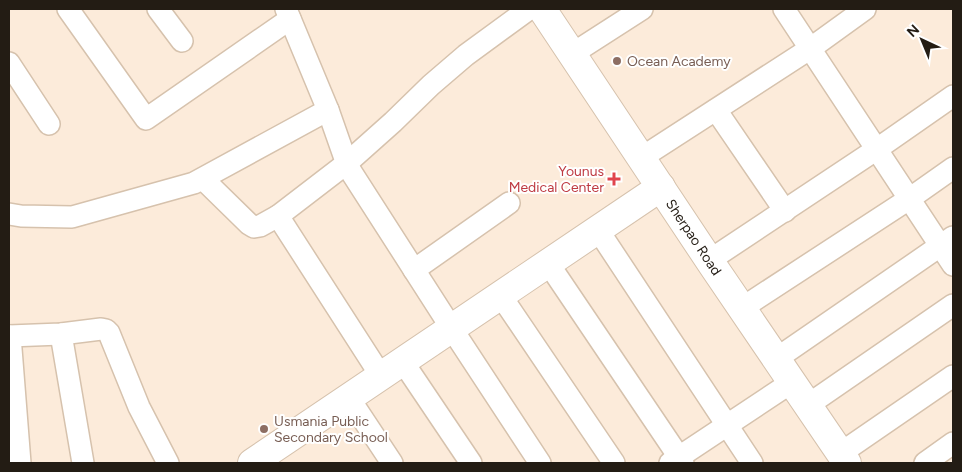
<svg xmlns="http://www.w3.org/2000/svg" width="962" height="472" font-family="Figtree,sans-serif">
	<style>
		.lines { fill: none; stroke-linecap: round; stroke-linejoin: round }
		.street-casing { stroke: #d6c2ad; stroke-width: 24 }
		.secondary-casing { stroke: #d6c2ad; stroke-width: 30 }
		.street { stroke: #fff; stroke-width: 21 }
		.secondary { stroke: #fff; stroke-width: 28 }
		.education-dot { fill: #8d6e63; stroke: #fff; stroke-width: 2 }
		.health-dot { fill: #e0444e; stroke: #fff; stroke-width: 2 }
		.labels { text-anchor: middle; stroke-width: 4; stroke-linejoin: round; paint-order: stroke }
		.education-label { font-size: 14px; fill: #785e54; stroke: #fff; text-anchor: start }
		.health-label { font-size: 14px; fill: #be3a42; stroke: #fff; text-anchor: end }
		.street-label { font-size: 14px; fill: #231c14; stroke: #fff }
	</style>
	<rect width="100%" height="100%" fill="#fcebda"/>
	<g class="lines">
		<g class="street-casing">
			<g id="street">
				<path d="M 68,9 L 146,119 L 290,19"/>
				<path d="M 158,9 L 182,41"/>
				<path d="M 286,9 L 328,110 L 348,167 L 452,329 L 540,463"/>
				<path d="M 784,9 L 953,265"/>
				<path d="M 572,54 L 642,9"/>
				<path d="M 9,63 L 49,124"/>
				<path d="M 716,110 L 785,211"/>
				<path d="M 641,158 L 811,48 L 865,9"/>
				<path d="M 203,179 L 249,224 L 254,227 L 260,226 L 278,216"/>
				<path d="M 9,214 L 21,216 L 72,217 L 194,183 L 328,110"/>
				<path d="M 598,230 L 752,463"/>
				<path d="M 710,260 L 877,149 L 953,96"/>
				<path d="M 548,263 L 683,463"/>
				<path d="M 414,270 L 509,203"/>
				<path d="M 501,296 L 614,463"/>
				<path d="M 742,308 L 909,199 L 953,168"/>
				<path d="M 61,334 L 83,463"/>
				<path d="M 9,336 L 61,334 L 101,329 L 106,330 L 109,333 L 139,407 L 168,463"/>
				<path d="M 10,336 L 20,463"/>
				<path d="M 776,359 L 953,237"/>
				<path d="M 403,362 L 471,463"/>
				<path d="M 381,376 L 278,216 L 347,163 L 393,122 L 431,85 L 466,55 L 529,9"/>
				<path d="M 349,398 L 392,463"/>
				<path d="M 808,405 L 953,305"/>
				<path d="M 841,453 L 953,376"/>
				<path d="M 670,463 L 792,382"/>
				<path d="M 925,463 L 953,443"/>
			</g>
		</g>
		<g class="secondary-casing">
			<g id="secondary">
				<path id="s1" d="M 542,9 L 713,266 L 847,463"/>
				<path d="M 252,463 L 661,187"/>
			</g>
		</g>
		<use href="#street" class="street"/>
		<use href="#secondary" class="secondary"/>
	</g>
	<g class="education-dot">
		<circle cx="617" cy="61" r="5"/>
		<circle cx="264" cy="429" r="5"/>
	</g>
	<path class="health-dot" d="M611.5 171.5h5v5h5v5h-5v5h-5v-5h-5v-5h5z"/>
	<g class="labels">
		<g class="education-label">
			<text x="627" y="66">Ocean Academy</text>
			<text x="274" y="426">Usmania Public<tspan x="274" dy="16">Secondary School</tspan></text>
		</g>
		<g class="health-label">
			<text x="604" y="176">Younus<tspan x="604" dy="16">Medical Center</tspan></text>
		</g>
		<g class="street-label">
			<text dy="5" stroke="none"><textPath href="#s1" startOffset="274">Sherpao Road</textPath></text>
		</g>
	</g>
	<rect width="962" height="472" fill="none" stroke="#231c14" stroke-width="20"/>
	<g transform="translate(922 40) rotate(316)" stroke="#ffffff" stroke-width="4" paint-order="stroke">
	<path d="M0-4L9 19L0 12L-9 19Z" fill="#231c14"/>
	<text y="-8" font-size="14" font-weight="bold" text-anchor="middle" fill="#231c14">N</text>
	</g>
</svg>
